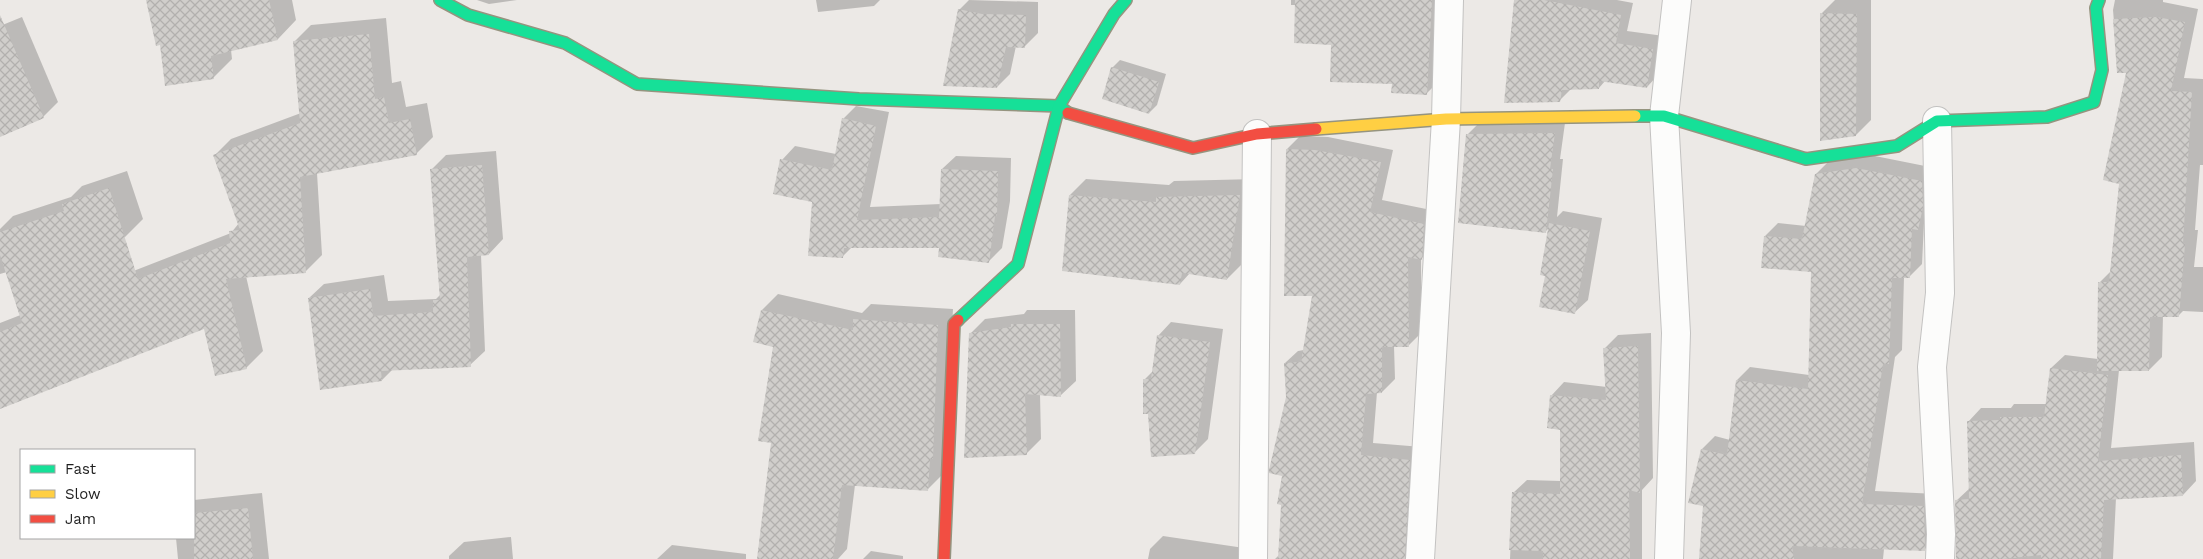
<svg xmlns="http://www.w3.org/2000/svg" width="2203" height="559" font-family="'Work Sans',sans-serif">
	<style>
		.shadow { fill: #0003 }
		.building { fill: url(#building-cross-hatch) }
		.lines { fill: none; stroke-linecap: round; stroke-linejoin: round }
		.street-casing { stroke: #c3c2c1; stroke-width: 30 }
		.fast-casing { stroke: #95947f; stroke-width: 14 }
		.slow-casing { stroke: #95947f; stroke-width: 14 }
		.jam-casing { stroke: #95947f; stroke-width: 14 }
		.street { stroke: #fcfcfb; stroke-width: 28 }
		.fast { stroke: #16e098; stroke-width: 11 }
		.slow { stroke: #ffcf43; stroke-width: 11 }
		.jam { stroke: #f24e42; stroke-width: 11 }
	</style>
	<defs>
		<pattern id="building-cross-hatch" width="8" height="8" patternUnits="userSpaceOnUse" patternTransform="scale(1.25)"><rect width="8" height="8" fill="#d0cecb"/><path d="M0 0l8 8M0 8l8-8" fill="none" stroke="#b2b0ae"/></pattern>
	</defs>
	<rect width="100%" height="100%" fill="#ece9e6"/>
	<g class="shadow">
		<path d="M 147,0 L 292,0 L 296,20 L 278,39 L 231,50 L 232,59 L 213,78 Z"/>
		<path d="M 477,0 L 517,0 L 489,4 Z"/>
		<path d="M 816,0 L 880,0 L 874,6 L 818,12 Z"/>
		<path d="M 969,0 L 1038,2 L 1038,33 L 1025,46 L 1016,46 L 1010,74 L 997,87 L 959,10 Z"/>
		<path d="M 1291,0 L 1445,0 L 1441,79 L 1426,94 L 1393,83 L 1332,43 L 1296,5 L 1291,5 Z"/>
		<path d="M 1515,0 L 1617,0 L 1633,3 L 1627,31 L 1664,36 L 1659,74 L 1647,87 L 1605,81 L 1599,88 L 1572,88 L 1559,101 Z"/>
		<path d="M 1835,0 L 1871,0 L 1871,120 L 1856,135 L 1821,14 Z"/>
		<path d="M 2115,0 L 2163,0 L 2163,2 L 2198,9 L 2184,78 L 2203,79 L 2203,165 L 2200,165 L 2195,230 L 2198,230 L 2194,267 L 2203,267 L 2203,312 L 2183,311 L 2179,315 L 2163,315 L 2162,357 L 2149,370 L 2119,370 L 2111,448 L 2194,442 L 2196,481 L 2183,495 L 2116,498 L 2113,559 L 1956,559 L 1958,535 L 1956,501 L 1970,488 L 1968,422 L 1981,408 L 2011,408 L 2014,404 L 2046,404 L 2051,368 L 2065,355 L 2098,359 L 2099,283 L 2111,271 L 2120,183 L 2128,71 L 2118,72 L 2113,10 Z"/>
		<path d="M 22,17 L 58,102 L 43,117 L 0,130 L 0,26 Z"/>
		<path d="M 386,18 L 392,83 L 401,81 L 406,107 L 427,103 L 433,137 L 416,154 L 317,173 L 322,255 L 305,272 L 246,276 L 263,351 L 246,368 L 205,328 L 0,407 L 0,323 L 231,233 L 239,223 L 214,156 L 231,139 L 301,113 L 294,42 L 311,25 Z"/>
		<path d="M 1120,60 L 1166,74 L 1157,105 L 1149,113 L 1112,68 Z"/>
		<path d="M 856,106 L 889,112 L 870,207 L 941,204 L 942,169 L 956,156 L 1011,158 L 1010,201 L 1002,248 L 989,261 L 941,247 L 853,246 L 842,257 L 813,201 L 782,160 L 795,146 L 836,154 L 843,119 Z"/>
		<path d="M 1565,123 L 1560,159 L 1563,159 L 1557,217 L 1563,211 L 1602,218 L 1588,300 L 1575,312 L 1546,275 L 1550,227 L 1546,231 L 1467,135 L 1478,124 Z"/>
		<path d="M 1300,136 L 1328,137 L 1393,150 L 1382,200 L 1436,211 L 1434,246 L 1421,259 L 1421,333 L 1408,346 L 1394,346 L 1395,379 L 1382,392 L 1377,392 L 1373,443 L 1422,447 L 1423,559 L 1275,559 L 1280,554 L 1287,397 L 1285,363 L 1298,351 L 1304,350 L 1313,295 L 1287,149 Z"/>
		<path d="M 496,151 L 503,239 L 489,254 L 481,255 L 485,351 L 470,365 L 393,369 L 382,380 L 309,298 L 324,284 L 384,275 L 388,301 L 436,299 L 441,294 L 431,170 L 446,155 Z"/>
		<path d="M 1870,155 L 1935,168 L 1931,216 L 1924,223 L 1922,264 L 1909,277 L 1904,277 L 1902,350 L 1895,357 L 1875,491 L 1937,494 L 1937,537 L 1924,550 L 1884,549 L 1883,559 L 1700,559 L 1704,505 L 1702,449 L 1715,436 L 1730,440 L 1737,380 L 1750,367 L 1809,375 L 1813,271 L 1765,236 L 1778,223 L 1806,226 L 1816,174 L 1829,161 Z"/>
		<path d="M 127,171 L 143,219 L 124,238 L 0,274 L 0,229 L 13,216 L 71,197 L 82,186 Z"/>
		<path d="M 1086,179 L 1169,185 L 1174,181 L 1256,179 L 1243,263 L 1227,279 L 1190,273 L 1180,284 L 1070,195 Z"/>
		<path d="M 778,294 L 862,313 L 871,304 L 953,309 L 944,473 L 928,489 L 855,485 L 847,549 L 838,559 L 758,559 L 773,442 L 774,346 L 755,342 L 762,310 Z"/>
		<path d="M 1027,310 L 1075,310 L 1076,381 L 1061,395 L 1040,394 L 1041,439 L 1026,454 L 970,334 L 985,319 L 1024,314 Z"/>
		<path d="M 1171,322 L 1223,329 L 1208,439 L 1194,453 L 1150,413 L 1144,380 L 1153,371 L 1158,336 Z"/>
		<path d="M 1651,333 L 1653,478 L 1642,490 L 1642,559 L 1510,559 L 1513,493 L 1527,480 L 1561,481 L 1561,428 L 1551,396 L 1564,382 L 1607,387 L 1605,348 L 1618,335 Z"/>
		<path d="M 262,493 L 269,559 L 178,559 L 176,538 L 194,538 L 194,500 Z"/>
		<path d="M 1163,536 L 1251,549 L 1257,559 L 1148,559 L 1150,549 Z"/>
		<path d="M 511,537 L 513,559 L 449,559 L 449,556 L 464,542 Z"/>
		<path d="M 672,545 L 746,554 L 746,559 L 657,559 Z"/>
		<path d="M 871,551 L 903,556 L 903,559 L 863,559 Z"/>
	</g>
	<g class="building">
		<path d="M 146,0 L 269,0 L 278,40 L 211,56 L 214,79 L 165,86 L 160,45 L 156,46 Z"/>
		<path d="M 1295,0 L 1432,0 L 1427,95 L 1391,93 L 1392,84 L 1330,82 L 1331,45 L 1294,43 Z"/>
		<path d="M 1514,0 L 1544,0 L 1621,15 L 1616,43 L 1653,49 L 1647,88 L 1599,81 L 1599,89 L 1562,90 L 1560,102 L 1504,103 Z"/>
		<path d="M 958,9 L 982,14 L 1026,15 L 1025,48 L 1006,47 L 997,88 L 943,86 Z"/>
		<path d="M 1820,13 L 1857,14 L 1856,136 L 1820,141 Z"/>
		<path d="M 0,15 L 44,118 L 0,137 Z"/>
		<path d="M 2156,17 L 2185,22 L 2171,91 L 2192,92 L 2183,243 L 2185,244 L 2179,317 L 2150,317 L 2149,371 L 2097,371 L 2098,282 L 2109,282 L 2119,184 L 2103,180 L 2126,73 L 2117,73 L 2113,19 Z"/>
		<path d="M 369,34 L 375,99 L 384,97 L 389,123 L 410,119 L 417,155 L 300,177 L 306,273 L 226,279 L 247,369 L 215,376 L 204,329 L 0,409 L 0,332 L 22,323 L 0,255 L 0,232 L 64,211 L 62,204 L 109,188 L 138,279 L 230,243 L 229,231 L 240,230 L 213,155 L 300,123 L 293,41 Z"/>
		<path d="M 1111,67 L 1159,82 L 1149,114 L 1102,99 Z"/>
		<path d="M 842,118 L 876,126 L 857,220 L 939,217 L 941,169 L 998,171 L 997,216 L 995,216 L 989,263 L 938,257 L 939,248 L 844,248 L 843,258 L 808,256 L 812,202 L 773,194 L 780,159 L 832,170 Z"/>
		<path d="M 1555,133 L 1550,169 L 1553,169 L 1546,233 L 1458,223 L 1466,134 Z"/>
		<path d="M 1286,149 L 1315,150 L 1381,162 L 1370,212 L 1424,224 L 1422,260 L 1408,257 L 1409,347 L 1382,347 L 1382,393 L 1366,394 L 1361,455 L 1410,460 L 1405,559 L 1278,559 L 1281,505 L 1277,504 L 1282,476 L 1269,473 L 1269,470 L 1286,397 L 1284,363 L 1301,362 L 1312,296 L 1284,296 Z"/>
		<path d="M 482,165 L 489,255 L 467,257 L 471,367 L 381,371 L 382,381 L 320,390 L 308,298 L 370,289 L 373,316 L 433,312 L 433,300 L 440,300 L 430,169 Z"/>
		<path d="M 1856,168 L 1922,181 L 1923,207 L 1918,230 L 1912,229 L 1910,278 L 1892,278 L 1889,364 L 1883,364 L 1862,504 L 1924,506 L 1925,551 L 1792,546 L 1794,559 L 1699,559 L 1703,506 L 1688,503 L 1701,449 L 1727,455 L 1736,380 L 1808,389 L 1811,272 L 1761,268 L 1764,236 L 1802,239 L 1815,174 Z"/>
		<path d="M 1069,195 L 1156,202 L 1156,197 L 1240,195 L 1227,280 L 1182,273 L 1180,285 L 1062,271 Z"/>
		<path d="M 1549,223 L 1590,231 L 1575,314 L 1539,307 L 1545,276 L 1540,275 Z"/>
		<path d="M 761,310 L 853,330 L 853,319 L 938,325 L 933,459 L 930,459 L 928,491 L 842,485 L 833,559 L 757,559 L 771,443 L 758,441 L 773,347 L 753,342 Z"/>
		<path d="M 1011,324 L 1060,324 L 1061,397 L 1025,394 L 1027,455 L 964,458 L 969,333 L 1011,327 Z"/>
		<path d="M 1157,335 L 1210,342 L 1195,454 L 1151,457 L 1148,414 L 1143,414 L 1143,379 L 1151,379 Z"/>
		<path d="M 1638,346 L 1640,493 L 1629,490 L 1630,559 L 1543,559 L 1543,551 L 1509,550 L 1512,492 L 1560,494 L 1560,430 L 1547,428 L 1550,395 L 1606,400 L 1603,348 Z"/>
		<path d="M 2050,368 L 2108,375 L 2098,461 L 2181,455 L 2183,496 L 2104,500 L 2101,559 L 2041,559 L 2041,555 L 2003,559 L 1956,559 L 1955,500 L 1969,499 L 1967,421 L 2000,420 L 2000,417 L 2044,417 Z"/>
		<path d="M 248,508 L 253,559 L 194,559 L 194,513 Z"/>
	</g>
	<g class="lines">
		<g class="street-casing">
			<g id="street">
				<path d="M 1937,121 L 1940,293 L 1932,367 L 1941,534 L 1940,559"/>
				<path d="M 1253,559 L 1257,134"/>
				<path d="M 1420,559 L 1446,119 L 1449,0"/>
				<path d="M 1669,559 L 1676,333 L 1664,116 L 1677,0"/>
			</g>
		</g>
		<g class="fast-casing">
			<g id="fast">
				<path d="M 440,0 L 468,15 L 565,43 L 637,84 L 859,99 L 1059,106 L 1068,113"/>
				<path d="M 1635,116 L 1664,116 L 1806,159 L 1897,146 L 1937,121 L 2047,117 L 2094,102 L 2102,70 L 2096,8 L 2099,0"/>
				<path d="M 958,320 L 1018,264 L 1059,106 L 1114,14 L 1126,0"/>
			</g>
		</g>
		<g class="slow-casing">
			<path id="slow" d="M 1316,129 L 1446,119 L 1635,116"/>
		</g>
		<g class="jam-casing">
			<g id="jam">
				<path d="M 1068,113 L 1193,148 L 1257,134 L 1316,129"/>
				<path d="M 944,559 L 954,324 L 958,320"/>
			</g>
		</g>
		<use href="#street" class="street"/>
		<use href="#fast" class="fast"/>
		<use href="#slow" class="slow"/>
		<use href="#jam" class="jam"/>
	</g>
	<rect x="20" y="449" width="175" height="90" fill="#ffffff" stroke="#a5a5a5"/>
	<rect x="30" y="465" width="25" height="8" fill="#16e098" stroke="#a5a5a5"/>
	<text x="65" y="474" font-size="15" fill="#1e1e1e">Fast</text>
	<rect x="30" y="490" width="25" height="8" fill="#ffcf43" stroke="#a5a5a5"/>
	<text x="65" y="499" font-size="15" fill="#1e1e1e">Slow</text>
	<rect x="30" y="515" width="25" height="8" fill="#f24e42" stroke="#a5a5a5"/>
	<text x="65" y="524" font-size="15" fill="#1e1e1e">Jam</text>
</svg>
